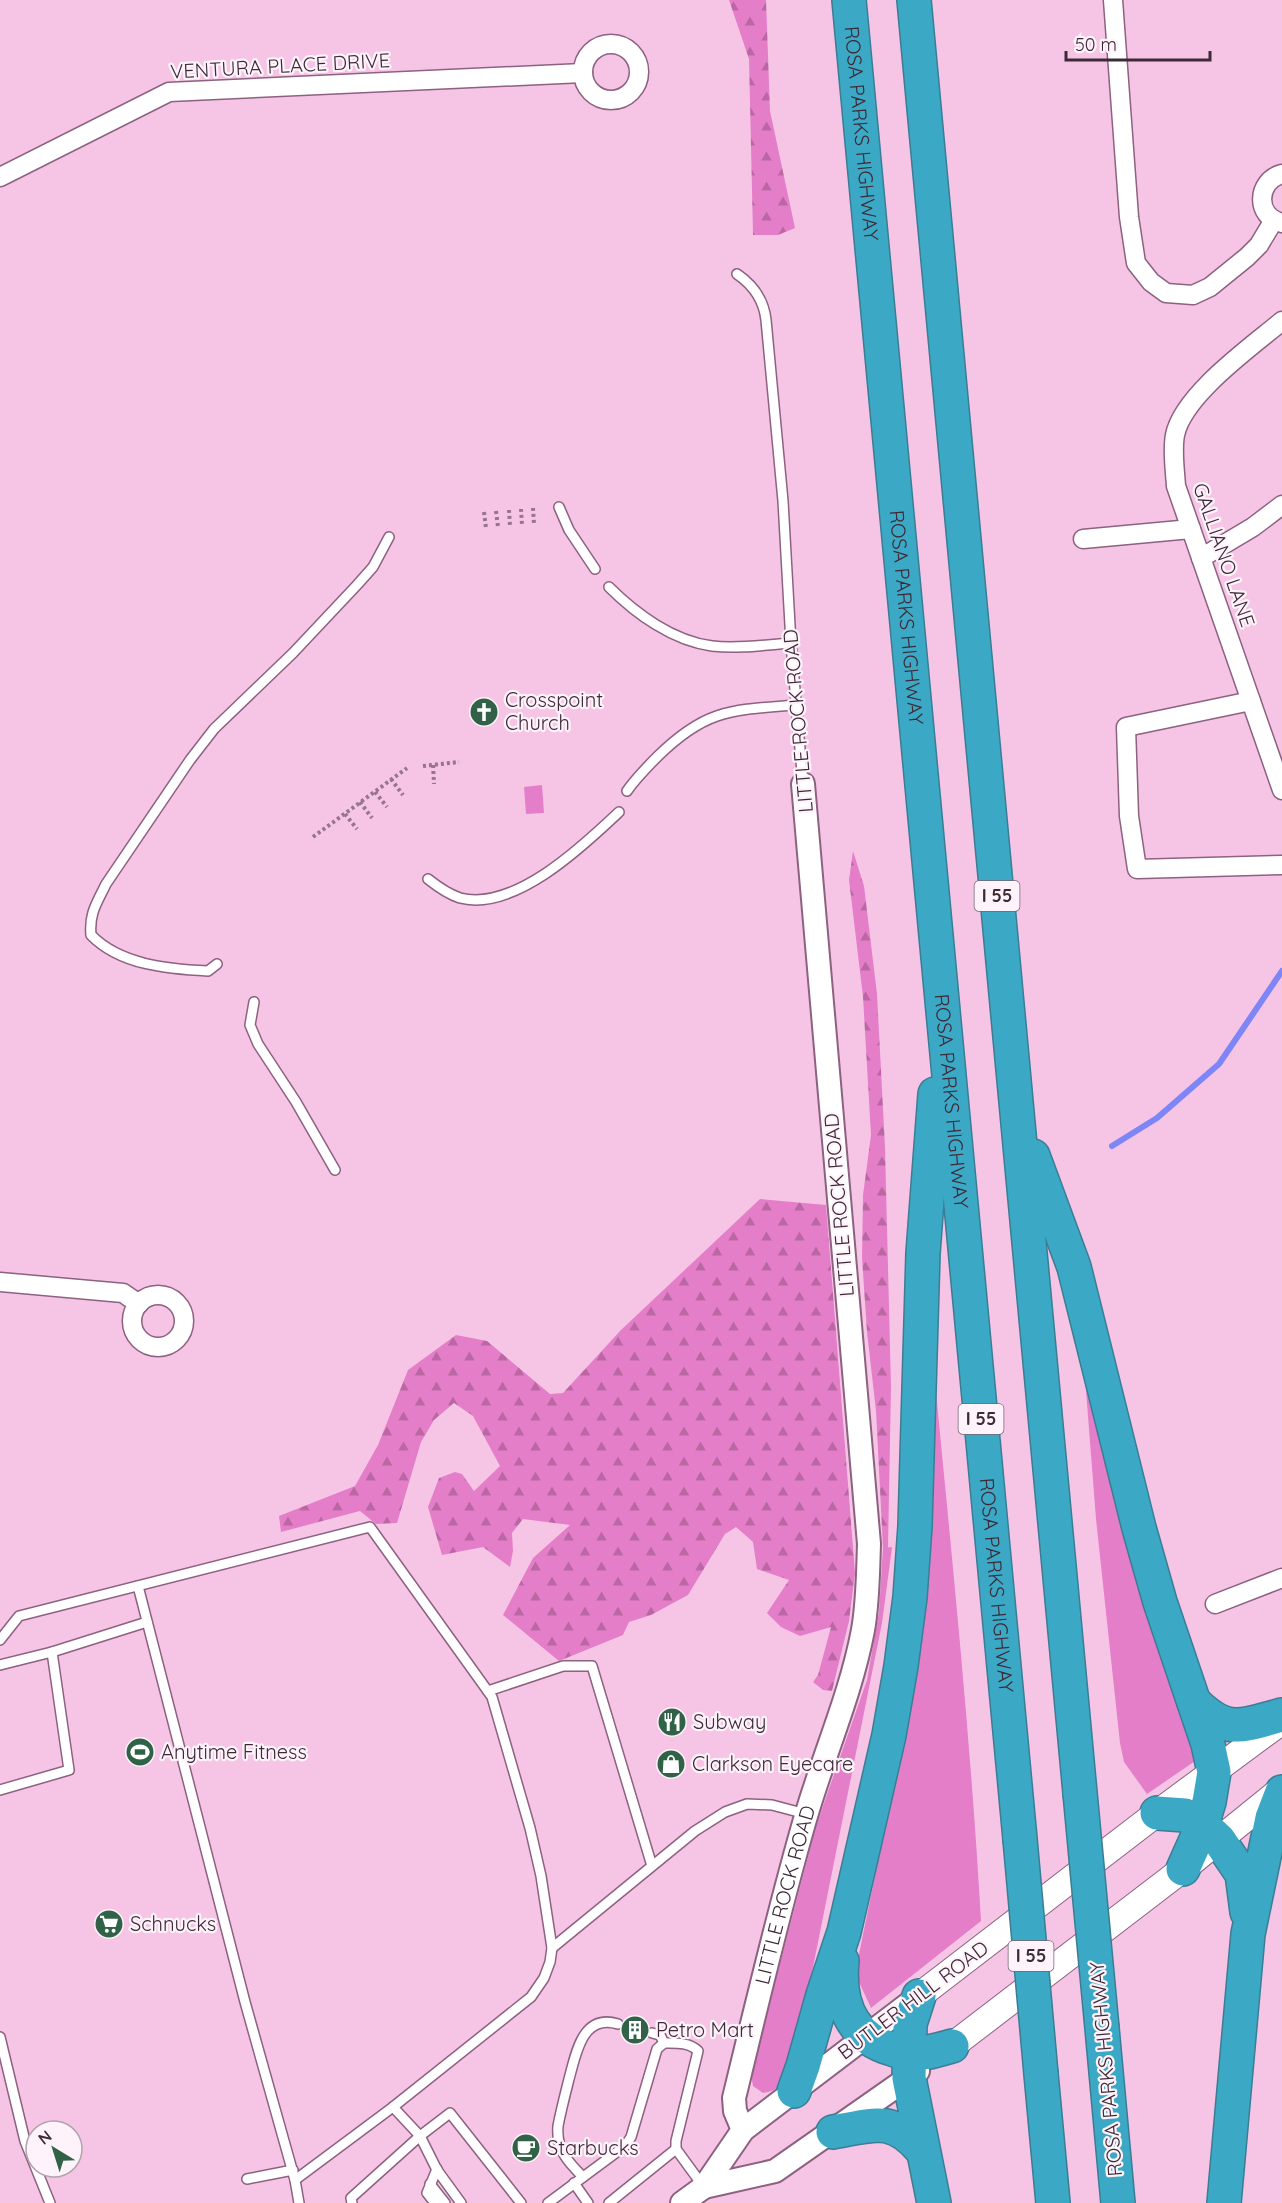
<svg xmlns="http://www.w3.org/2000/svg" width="1282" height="2203" font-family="Quicksand,sans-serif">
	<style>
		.green { fill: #e47ec9 }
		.forest { fill: url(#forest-firs) }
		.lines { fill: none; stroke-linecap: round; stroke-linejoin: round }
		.stream { stroke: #7d85f7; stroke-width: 6 }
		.service-casing { stroke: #8d6180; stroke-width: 12 }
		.minor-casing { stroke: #8d6180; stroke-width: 21 }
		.tertiary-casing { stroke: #8d6180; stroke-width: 26 }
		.secondary-casing { stroke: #8d6180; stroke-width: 28 }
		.motorway-casing { stroke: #3c7d93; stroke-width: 36 }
		.path { stroke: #97758c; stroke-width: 4; stroke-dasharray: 3 3; stroke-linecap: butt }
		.service { stroke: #fff; stroke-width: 9 }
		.minor { stroke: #fff; stroke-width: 18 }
		.tertiary { stroke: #fff; stroke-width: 22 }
		.secondary { stroke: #fff; stroke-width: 26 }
		.motorway { stroke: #3ba9c5; stroke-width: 33 }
		.motorway-bridge-casing { stroke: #3c7d93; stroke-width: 36; stroke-linecap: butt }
		.motorway-bridge { stroke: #3ba9c5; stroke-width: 33 }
		.labels { text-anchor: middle; stroke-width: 4.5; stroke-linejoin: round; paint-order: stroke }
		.shield { fill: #fef3fa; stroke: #776672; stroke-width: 1.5 }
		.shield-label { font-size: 18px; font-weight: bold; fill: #3d2a37 }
		.street-label { font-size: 20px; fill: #3d2a37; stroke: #fef3fa }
		.poi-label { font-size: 20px; fill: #3d2a37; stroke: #fef3fa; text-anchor: start }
	</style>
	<defs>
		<pattern id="forest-firs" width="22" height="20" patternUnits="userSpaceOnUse" patternTransform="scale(1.5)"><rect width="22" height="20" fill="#e47ec9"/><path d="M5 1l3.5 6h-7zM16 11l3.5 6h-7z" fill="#ba67a4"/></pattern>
	</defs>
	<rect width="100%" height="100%" fill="#f6c5e6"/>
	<g class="green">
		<path d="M 542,785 L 544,813 L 526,814 L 524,787 Z"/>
		<path d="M 1084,1365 L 1198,1759 L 1147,1794 L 1124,1762 L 1120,1743 L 1096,1519 Z"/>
		<path d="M 929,1391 L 936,1392 C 953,1568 971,1744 981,1921 L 871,2008 L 859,1982 L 857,1964 L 894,1783 Z"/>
		<path d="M 892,1547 L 882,1623 L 796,2052 C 790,2071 786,2090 763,2093 L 753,2086 L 751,2075 L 816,1826 L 867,1680 L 879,1612 L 883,1548 Z"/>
	</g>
	<g class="forest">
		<path d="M 729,0 L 766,0 L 770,111 L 795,228 L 778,235 L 753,235 L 749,59 Z"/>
		<path d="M 853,851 L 864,886 L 877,994 L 885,1147 L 891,1387 L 888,1548 L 883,1548 L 876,1411 L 867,1332 L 862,1258 L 863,1195 L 871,1135 L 863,997 L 849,880 Z"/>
		<path d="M 760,1199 L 826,1205 L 855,1573 L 849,1621 L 832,1691 L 823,1690 L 813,1682 L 818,1675 L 831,1627 L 800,1636 L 781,1627 L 767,1613 L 789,1580 L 757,1569 L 753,1542 L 736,1527 L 725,1534 L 688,1595 L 651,1615 L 629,1622 L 623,1635 L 559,1661 L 503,1615 L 533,1558 L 570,1525 L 523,1519 L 512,1533 L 513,1551 L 510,1567 L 483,1547 L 442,1555 L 428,1507 L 439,1478 L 455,1472 L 462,1474 L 474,1491 L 500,1466 L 473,1416 L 454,1403 L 434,1420 L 421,1442 L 397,1523 L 376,1524 L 360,1511 L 281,1532 L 279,1516 L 355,1486 L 378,1445 L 408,1370 L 456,1335 L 487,1341 L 550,1394 L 563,1393 L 621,1330 Z"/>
	</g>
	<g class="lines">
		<path class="stream" d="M 1112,1146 L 1157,1118 L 1219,1064 L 1282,971"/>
		<g class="service-casing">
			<g id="service">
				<path d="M 737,274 C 753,285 764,301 766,320 L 783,501 L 791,643 L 803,784"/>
				<path d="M 559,507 L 569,530 L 595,569"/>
				<path d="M 609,587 C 636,614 673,641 712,646 C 738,649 765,645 791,643"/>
				<path d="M 627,791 C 636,778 647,767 658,756 C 706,709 731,710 796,705"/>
				<path d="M 428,879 C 438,887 448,894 460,898 C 514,912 583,846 619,812"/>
				<path d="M 217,964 L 208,971 C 168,969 120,965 91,935 C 89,913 97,903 106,884 L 190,760 L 214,729 L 293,653 L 357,585 L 373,567 L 389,537"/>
				<path d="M 254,1002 L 250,1025 L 258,1044 L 296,1102 L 335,1170"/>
				<path d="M 138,1586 L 245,2002 L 295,2180 L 299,2203"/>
				<path d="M 0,1640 L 19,1616 L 370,1527 L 492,1697 L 530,1828 L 541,1876 L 552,1948 L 550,1962 L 544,1978 L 531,1997 L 393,2107 L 295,2180"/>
				<path d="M 0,1665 L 52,1652"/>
				<path d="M 488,1691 L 563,1666 L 592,1666 L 652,1866"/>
				<path d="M 0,1790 L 69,1770 L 52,1652 L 147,1622"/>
				<path d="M 552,1948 L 695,1831 L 725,1812 L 747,1804 L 772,1805 L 806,1814"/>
				<path d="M 652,2033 L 660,2035 L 664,2043"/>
				<path d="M 0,2037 L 25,2141 L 50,2203"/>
				<path d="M 393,2107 L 420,2136 L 450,2113 L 521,2203"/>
				<path d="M 583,2177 C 567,2161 556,2149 558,2126 C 561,2110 565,2095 569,2079 C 576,2054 582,2013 618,2024"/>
				<path d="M 247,2179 L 293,2170"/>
				<path d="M 574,2183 L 588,2203"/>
				<path d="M 430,2184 L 445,2203"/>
				<path d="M 352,2203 L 351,2198 L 420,2136 L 437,2170 L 461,2203"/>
				<path d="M 435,2203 L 427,2193 L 437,2169"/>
				<path d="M 548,2203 L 625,2146 L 631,2137 L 657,2049 L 664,2043 C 676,2043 689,2042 698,2051 L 676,2141 L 676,2149 L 703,2186"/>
				<path d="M 609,2203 L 676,2149"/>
			</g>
		</g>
		<g class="minor-casing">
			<g id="minor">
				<path d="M 1113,0 L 1129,217 L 1136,263 L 1151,282 L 1166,293 L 1193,295 L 1210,287 L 1247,257 L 1259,245 L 1274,220"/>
				<circle cx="611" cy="72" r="28"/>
				<path d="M 1282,174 C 1256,181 1255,217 1282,223"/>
				<path d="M 0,177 L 169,92 L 583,73"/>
				<path d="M 1282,321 C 1251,347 1183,395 1175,435 C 1172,451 1175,470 1176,486 L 1282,790"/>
				<path d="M 1083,539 L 1191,529"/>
				<path d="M 1201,558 L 1253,527 L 1282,505"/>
				<path d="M 1251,701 L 1126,727 L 1129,816 L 1137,869 L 1282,865"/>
				<path d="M 0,1282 L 123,1293 L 139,1304"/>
				<circle cx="158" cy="1321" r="26"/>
				<path d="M 1215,1604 L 1282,1578"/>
			</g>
		</g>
		<g class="tertiary-casing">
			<g id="tertiary">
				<path id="s1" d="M 743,2130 L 735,2111 L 734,2098 C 757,2004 779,1909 806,1816 C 824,1754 851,1694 863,1630 C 868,1602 868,1572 869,1544 L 803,784"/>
				<path d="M 704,2187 L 775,2171 L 918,2071"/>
				<path d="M 682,2203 L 704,2187 L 743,2130 L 919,1996"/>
			</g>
		</g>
		<g class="secondary-casing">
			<g id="secondary">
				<path d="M 919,1996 L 1148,1820 L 1282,1721"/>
				<path d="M 952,2046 L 1183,1869 L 1282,1789"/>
			</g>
		</g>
		<g class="motorway-casing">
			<g id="motorway">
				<path id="s2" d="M 849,0 L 1020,1839"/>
				<path d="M 914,0 L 1080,1793"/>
				<path d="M 1033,1156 L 1074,1267 L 1139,1528 L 1160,1602 L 1208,1744 L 1214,1772 L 1209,1802 L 1200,1831 L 1183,1869"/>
				<path d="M 1194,1702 C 1227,1735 1241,1726 1282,1715"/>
				<path d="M 1157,1813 L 1185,1815 L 1202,1824 L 1219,1840 L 1242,1874 L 1247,1912"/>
				<path d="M 842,1961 C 838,2002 850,2037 892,2049 C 898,2051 904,2054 911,2054 C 925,2054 938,2050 952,2046"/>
				<path d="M 919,1996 L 910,2024 L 909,2078 L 934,2203"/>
				<path d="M 1102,2028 L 1118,2203"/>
				<path d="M 1041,2074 L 1053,2203"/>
				<path d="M 794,2091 L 803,2066 L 823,1995 L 844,1932 L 889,1735 L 901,1666 L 910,1597 L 915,1526 L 923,1253 L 935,1094"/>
				<path d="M 833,2132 C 873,2125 892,2115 922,2150"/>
				<path d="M 1224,2203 L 1248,1934 L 1272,1818 L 1282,1792"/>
			</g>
		</g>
		<g class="path">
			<path d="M 533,508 L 534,524"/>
			<path d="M 521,509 L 522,525"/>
			<path d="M 509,510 L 510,526"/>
			<path d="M 496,511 L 498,527"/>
			<path d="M 484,512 L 486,528"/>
			<path d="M 433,765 L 434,784"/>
			<path d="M 423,766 L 459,762"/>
			<path d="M 391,779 L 403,795"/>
			<path d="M 375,792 L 387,807"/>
			<path d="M 360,802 L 372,818"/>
			<path d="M 345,814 L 357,829"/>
			<path d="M 313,837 L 407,768"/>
		</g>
		<use href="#service" class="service"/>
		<use href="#minor" class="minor"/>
		<use href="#tertiary" class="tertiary"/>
		<use href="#secondary" class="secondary"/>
		<use href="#motorway" class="motorway"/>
		<g class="motorway-bridge-casing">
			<g id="motorway-bridge">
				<path d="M 1080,1793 L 1102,2028"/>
				<path d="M 1020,1839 L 1041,2074"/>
			</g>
		</g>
		<use href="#motorway-bridge" class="motorway-bridge"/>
	</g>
	<defs>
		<g id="church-disc" transform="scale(1.5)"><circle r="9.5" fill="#306247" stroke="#fef3fa"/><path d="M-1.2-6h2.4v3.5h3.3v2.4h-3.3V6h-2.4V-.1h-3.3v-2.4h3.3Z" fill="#fff"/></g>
		<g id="restaurant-disc" transform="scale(1.5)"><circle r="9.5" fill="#306247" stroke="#fef3fa"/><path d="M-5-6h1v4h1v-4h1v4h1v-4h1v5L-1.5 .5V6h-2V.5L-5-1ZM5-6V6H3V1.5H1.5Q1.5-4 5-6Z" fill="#fff"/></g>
		<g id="stadium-disc" transform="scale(1.5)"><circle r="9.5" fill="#306247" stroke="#fef3fa"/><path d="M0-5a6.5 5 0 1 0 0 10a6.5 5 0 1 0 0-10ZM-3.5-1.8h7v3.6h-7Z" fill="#fff"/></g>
		<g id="shop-disc" transform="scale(1.5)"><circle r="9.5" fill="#306247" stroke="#fef3fa"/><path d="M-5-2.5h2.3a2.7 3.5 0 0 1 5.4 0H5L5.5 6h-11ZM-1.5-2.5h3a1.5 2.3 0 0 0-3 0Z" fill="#fff"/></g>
		<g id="supermarket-disc" transform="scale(1.5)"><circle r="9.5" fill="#306247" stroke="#fef3fa"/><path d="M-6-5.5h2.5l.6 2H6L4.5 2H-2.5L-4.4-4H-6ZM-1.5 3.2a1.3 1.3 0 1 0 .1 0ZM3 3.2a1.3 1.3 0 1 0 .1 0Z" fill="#fff"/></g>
		<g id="building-disc" transform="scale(1.5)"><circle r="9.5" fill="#306247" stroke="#fef3fa"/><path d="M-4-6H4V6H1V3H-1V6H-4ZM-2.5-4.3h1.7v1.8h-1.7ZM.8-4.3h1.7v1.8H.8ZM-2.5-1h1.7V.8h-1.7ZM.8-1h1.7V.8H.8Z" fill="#fff"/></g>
		<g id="cafe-disc" transform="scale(1.5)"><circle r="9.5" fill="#306247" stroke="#fef3fa"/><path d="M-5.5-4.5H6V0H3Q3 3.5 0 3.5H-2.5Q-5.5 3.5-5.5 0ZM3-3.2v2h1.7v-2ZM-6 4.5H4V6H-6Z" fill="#fff"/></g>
	</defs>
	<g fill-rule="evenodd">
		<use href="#church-disc" x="484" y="712"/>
		<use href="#restaurant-disc" x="672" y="1722"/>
		<use href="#stadium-disc" x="140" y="1752"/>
		<use href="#shop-disc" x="671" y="1764"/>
		<use href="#supermarket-disc" x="109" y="1924"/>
		<use href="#building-disc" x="635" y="2030"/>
		<use href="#cafe-disc" x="526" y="2148"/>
	</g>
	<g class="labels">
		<g class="shield">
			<rect x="974.5" y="881" width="45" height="30" rx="4.5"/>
			<rect x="958.5" y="1404" width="45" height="30" rx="4.5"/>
			<rect x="1008.5" y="1941" width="45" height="30" rx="4.5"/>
		</g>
		<g class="shield-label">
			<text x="997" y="902">I 55</text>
			<text x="981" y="1425">I 55</text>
			<text x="1031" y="1962">I 55</text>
		</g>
		<g class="street-label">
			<text transform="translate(280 66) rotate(-3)" y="7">VENTURA PLACE DRIVE</text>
			<text dy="7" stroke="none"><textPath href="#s2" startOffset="134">ROSA PARKS HIGHWAY</textPath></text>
			<text transform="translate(1224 555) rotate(71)" y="7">GALLIANO LANE</text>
			<text dy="7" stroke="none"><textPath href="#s2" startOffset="620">ROSA PARKS HIGHWAY</textPath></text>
			<text transform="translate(798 721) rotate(-95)" y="7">LITTLE ROCK ROAD</text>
			<text dy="7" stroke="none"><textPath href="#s2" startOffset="1106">ROSA PARKS HIGHWAY</textPath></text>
			<text transform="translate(839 1205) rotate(-95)" y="7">LITTLE ROCK ROAD</text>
			<text dy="7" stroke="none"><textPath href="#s2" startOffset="1592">ROSA PARKS HIGHWAY</textPath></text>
			<text dy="7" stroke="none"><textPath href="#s1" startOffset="243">LITTLE ROCK ROAD</textPath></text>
			<text transform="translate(913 2000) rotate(-37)" y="7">BUTLER HILL ROAD</text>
			<text transform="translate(1106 2069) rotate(-95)" y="7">ROSA PARKS HIGHWAY</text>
		</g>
		<g class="poi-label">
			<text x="505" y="707">Crosspoint<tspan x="505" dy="23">Church</tspan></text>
			<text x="693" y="1729">Subway</text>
			<text x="161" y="1759">Anytime Fitness</text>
			<text x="692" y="1771">Clarkson Eyecare</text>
			<text x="130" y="1931">Schnucks</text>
			<text x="656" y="2037">Petro Mart</text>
			<text x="547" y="2155">Starbucks</text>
		</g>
	</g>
	<g transform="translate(54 2149) rotate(322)"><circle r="28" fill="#fef3fa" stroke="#b1a3ac" stroke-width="1.5"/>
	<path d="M0-4.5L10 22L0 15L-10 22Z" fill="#306247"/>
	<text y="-9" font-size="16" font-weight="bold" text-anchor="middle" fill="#3d2a37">N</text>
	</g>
	<path d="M1066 51v9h144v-9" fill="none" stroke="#3d2a37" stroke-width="3"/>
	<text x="1075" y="51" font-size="18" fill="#3d2a37" stroke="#fef3fa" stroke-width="4.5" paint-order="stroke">50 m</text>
</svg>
